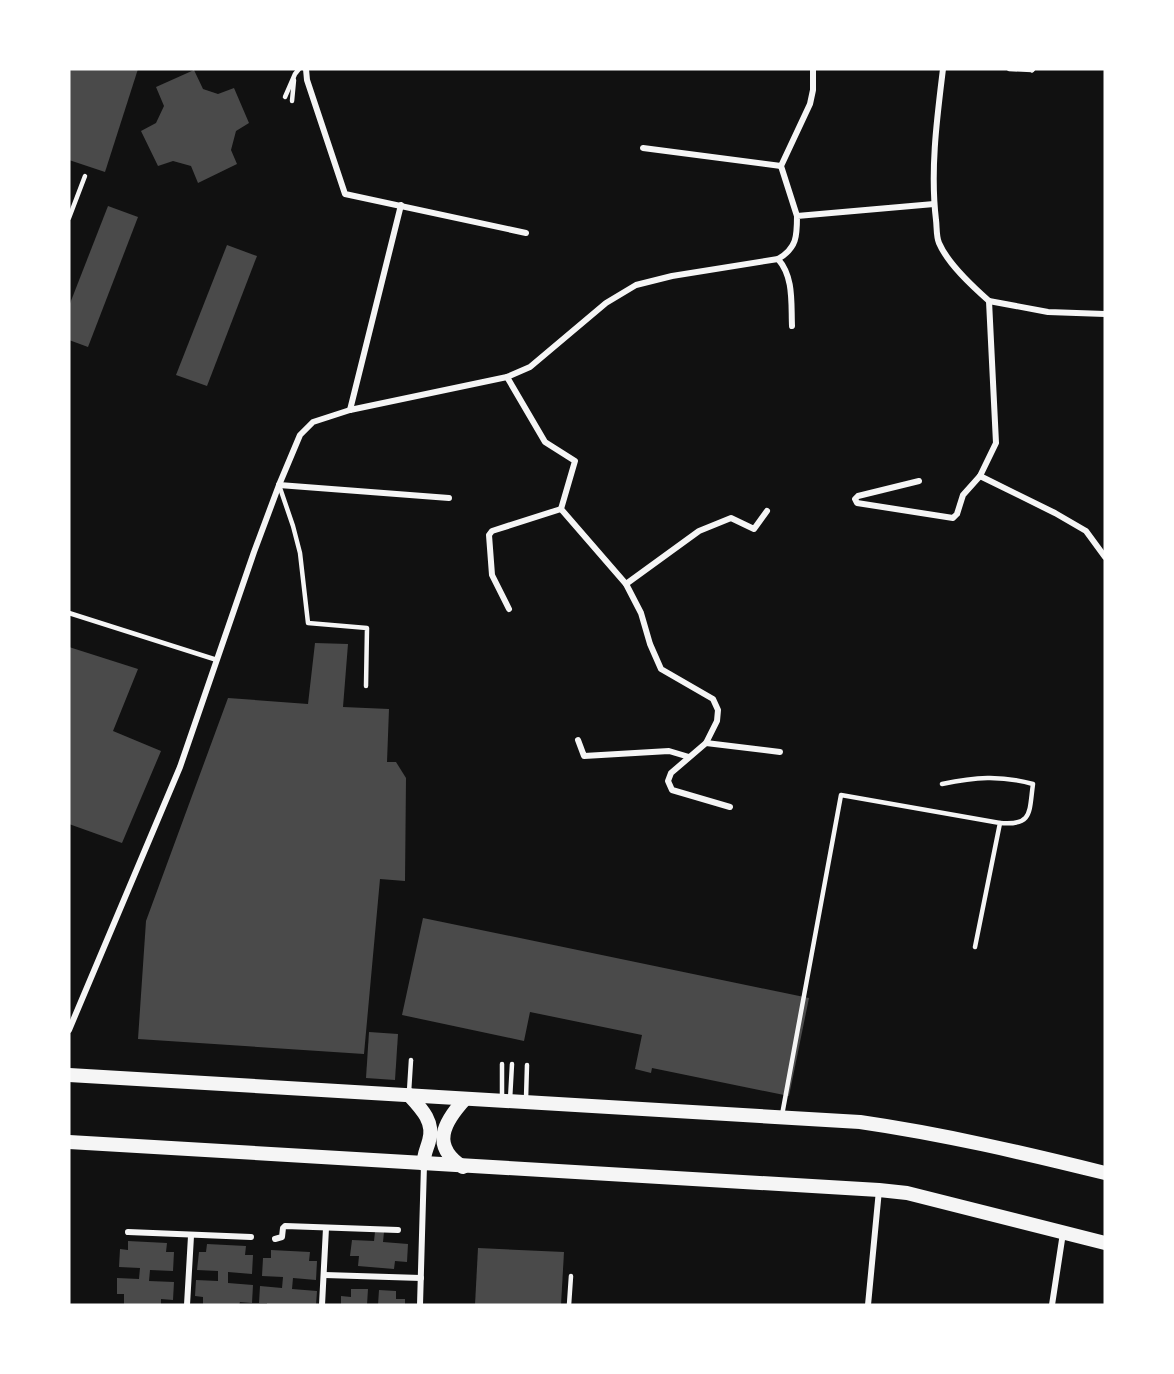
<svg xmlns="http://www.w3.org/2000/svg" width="1174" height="1374" font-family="'Nunito Sans',sans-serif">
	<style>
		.building { fill: #4a4a4a }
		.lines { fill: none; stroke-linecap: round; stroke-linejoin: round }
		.service { stroke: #f5f5f5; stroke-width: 4.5 }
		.pedestrian { stroke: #f5f5f5; stroke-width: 5 }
		.minor { stroke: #f5f5f5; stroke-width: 6 }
		.primary { stroke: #f5f5f5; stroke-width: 14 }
	</style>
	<rect width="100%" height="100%" fill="#111"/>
	<g class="building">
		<path d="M 69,69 L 138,69 L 105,172 L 69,160 Z"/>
		<path d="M 194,70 L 203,89 L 218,94 L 234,88 L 249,123 L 236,131 L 231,150 L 237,164 L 198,183 L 191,166 L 173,161 L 158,166 L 141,131 L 156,123 L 164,106 L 156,87 Z"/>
		<path d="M 108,206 L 138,217 L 88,347 L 69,340 L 69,306 Z"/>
		<path d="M 227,245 L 257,256 L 207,386 L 176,375 Z"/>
		<path d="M 315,643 L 348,644 L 343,707 L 389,709 L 387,762 L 396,762 L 406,778 L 405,881 L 380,879 L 364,1054 L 138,1039 L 146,921 L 228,698 L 308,704 Z"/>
		<path d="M 69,647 L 138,669 L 113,731 L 161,751 L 122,843 L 69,824 Z"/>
		<path d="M 423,918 L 809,998 L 789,1096 L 652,1068 L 651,1073 L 635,1069 L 642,1035 L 530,1012 L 524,1041 L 402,1015 Z"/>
		<path d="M 369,1032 L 398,1034 L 395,1080 L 366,1078 Z"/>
		<path d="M 375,1232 L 384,1232 L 383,1242 L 408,1244 L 407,1262 L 395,1261 L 394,1269 L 358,1266 L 359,1256 L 350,1256 L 352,1240 L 374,1241 Z"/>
		<path d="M 128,1241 L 167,1243 L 166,1252 L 174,1252 L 173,1271 L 150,1270 L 149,1281 L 174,1282 L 173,1300 L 161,1299 L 161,1305 L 124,1304 L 124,1294 L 117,1294 L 117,1278 L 139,1279 L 140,1268 L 119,1267 L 120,1249 L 128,1250 Z"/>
		<path d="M 207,1244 L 246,1246 L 245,1255 L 253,1255 L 252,1274 L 228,1272 L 228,1283 L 253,1285 L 252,1303 L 240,1302 L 239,1305 L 203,1305 L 203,1297 L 195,1296 L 196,1280 L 218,1281 L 218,1271 L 197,1270 L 199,1252 L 206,1252 Z"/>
		<path d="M 478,1248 L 564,1252 L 561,1305 L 475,1305 Z"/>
		<path d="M 271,1250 L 310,1252 L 309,1261 L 317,1261 L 316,1280 L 293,1278 L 292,1289 L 317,1291 L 316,1305 L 267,1305 L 267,1303 L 259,1303 L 260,1286 L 282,1288 L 283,1277 L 262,1276 L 263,1258 L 271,1258 Z"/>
		<path d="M 351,1289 L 368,1289 L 367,1305 L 341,1305 L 341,1296 L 351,1297 Z"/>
		<path d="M 379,1290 L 396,1291 L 396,1299 L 405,1299 L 405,1305 L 378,1305 Z"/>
	</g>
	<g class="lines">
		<g class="service">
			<path d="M 1009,69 L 1032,70"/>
			<path d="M 285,97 L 295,74 L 299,69"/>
			<path d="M 292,101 L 294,80"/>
			<path d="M 69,218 L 85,176"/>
			<path d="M 279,485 L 293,526 L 300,553 L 308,623 L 367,628 L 366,686"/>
			<path d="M 69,613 L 217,660"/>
			<path d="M 942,784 C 975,777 1000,775 1033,784 C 1029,812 1033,826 1000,823"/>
			<path d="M 502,1064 L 502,1100"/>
			<path d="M 409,1092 L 411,1060"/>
			<path d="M 526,1099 L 527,1065"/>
			<path d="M 510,1100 L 512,1064"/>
			<path d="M 782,1115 L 841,795 L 1000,823 L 975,947"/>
			<path d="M 569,1305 L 571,1276"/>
		</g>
		<path class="pedestrian" d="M 1032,70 L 1033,69"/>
		<g class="minor">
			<path d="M 306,69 L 307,80 L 345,194 L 526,233"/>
			<path d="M 943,69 C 937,118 930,170 936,220 C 937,227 936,236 939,243 C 948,264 972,286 989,301 L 996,443 L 980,476 L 1055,513 L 1086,531 L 1105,557"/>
			<path d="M 643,148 L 781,166"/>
			<path d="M 797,216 L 781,166 L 810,104 L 813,90 L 813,69"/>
			<path d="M 778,259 C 794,277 791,303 792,326"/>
			<path d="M 989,301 L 1048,312 L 1105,314"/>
			<path d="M 507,377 L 545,442 L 575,461 L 561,509 L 626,584 L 641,613 L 650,644 L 661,669 L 713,699 L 718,710 L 717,721 L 706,743 L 671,773 L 668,781 L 672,790 L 730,807"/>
			<path d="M 350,410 L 401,205"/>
			<path d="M 919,481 L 858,496 L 855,499 L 857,503 L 953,518 L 957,514 L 963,495 L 980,476"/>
			<path d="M 279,485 L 449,498"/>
			<path d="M 626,584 L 699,531 L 731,518 L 754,529 L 767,511"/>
			<path d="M 509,609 L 492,575 L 489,535 L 492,531 L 561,509"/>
			<path d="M 578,740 L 584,756 L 669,751 L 689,757"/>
			<path d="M 706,743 L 780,752"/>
			<path d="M 69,1030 L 180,767 L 254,552 L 279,485 L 300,435 L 313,422 L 350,410 L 507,377 L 530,367 L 606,303 L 636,285 L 672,276 L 778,259 C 797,248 797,236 797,216 L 934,204"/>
			<path d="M 128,1232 L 251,1237"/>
			<path d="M 275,1239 L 282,1237 L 283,1228 L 285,1226 L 398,1230"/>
			<path d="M 325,1275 L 421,1278"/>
			<path d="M 187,1305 L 191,1236"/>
			<path d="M 322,1305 L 326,1228"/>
			<path d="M 420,1305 L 424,1165"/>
			<path d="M 868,1305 L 879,1190"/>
			<path d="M 1052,1305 L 1063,1233"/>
		</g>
		<g class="primary">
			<path d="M 69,1075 L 860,1122 C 943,1134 1024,1153 1105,1173"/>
			<path d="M 409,1095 C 421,1108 435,1122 429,1141 C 427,1149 423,1155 424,1164"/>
			<path d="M 69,1142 L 879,1190 L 907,1193 L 1105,1243"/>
			<path d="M 463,1167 C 430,1146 444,1122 465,1099"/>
		</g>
	</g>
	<rect width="1174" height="1374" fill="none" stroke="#ffffff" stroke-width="141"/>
</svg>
